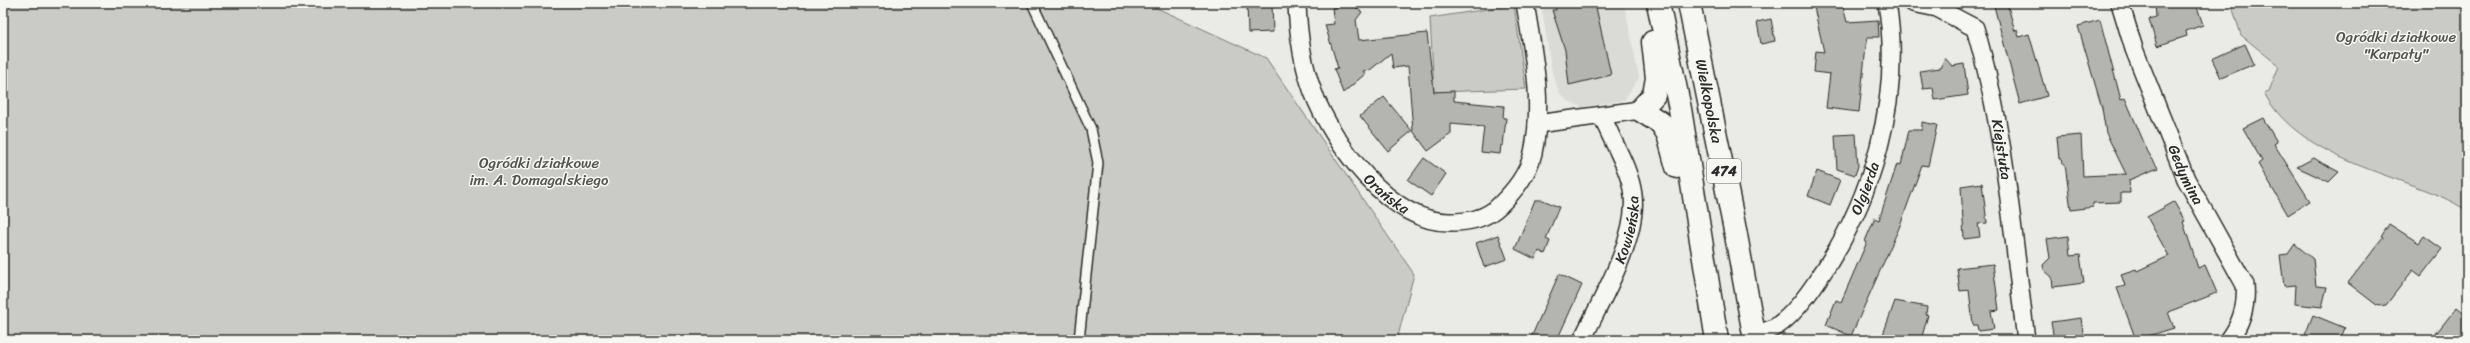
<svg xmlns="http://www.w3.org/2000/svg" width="2470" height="343" font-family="Sriracha,sans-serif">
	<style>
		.built { fill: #dadad6 }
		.green { fill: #cacac7; stroke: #7a7a79 }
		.building { fill: #b4b4b1; stroke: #2b2b2b }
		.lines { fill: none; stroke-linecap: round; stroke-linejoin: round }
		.lane-casing { stroke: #2b2b2b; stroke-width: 12 }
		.street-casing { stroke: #2b2b2b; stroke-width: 20 }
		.primary-casing { stroke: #2b2b2b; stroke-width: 25 }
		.lane { stroke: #f6f6f2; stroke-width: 9 }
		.street { stroke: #f6f6f2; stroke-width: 17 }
		.primary { stroke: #f6f6f2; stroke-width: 22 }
		.labels { text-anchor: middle; stroke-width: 3; stroke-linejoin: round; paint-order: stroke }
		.shield { fill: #f6f6f2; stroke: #686867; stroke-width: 1 }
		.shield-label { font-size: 14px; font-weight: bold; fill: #2b2b2b }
		.park-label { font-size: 15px; fill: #535352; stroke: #f6f6f2 }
		.street-label { font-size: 15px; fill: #2b2b2b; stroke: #f6f6f2 }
	</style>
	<rect width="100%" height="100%" fill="#eaeae6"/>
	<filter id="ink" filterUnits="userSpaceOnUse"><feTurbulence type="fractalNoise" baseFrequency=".025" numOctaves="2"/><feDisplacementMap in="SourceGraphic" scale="8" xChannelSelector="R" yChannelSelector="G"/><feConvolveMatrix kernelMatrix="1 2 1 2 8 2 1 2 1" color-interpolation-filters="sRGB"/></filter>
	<g filter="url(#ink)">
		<path class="built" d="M 1541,3 L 1624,3 L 1639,78 L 1624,100 L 1582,107 L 1568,101 L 1559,92 L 1552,72 Z"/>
		<g class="green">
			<path d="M 3,3 L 1146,3 L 1266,58 L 1414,274 L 1397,340 L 3,340 Z"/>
			<path d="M 2231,3 L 2467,3 L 2467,211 C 2449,198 2429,192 2409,184 C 2357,165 2292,145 2264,93 L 2269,91 L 2279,66 L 2241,35 Z"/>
			<path d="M 1514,5 L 1526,89 L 1434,92 L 1430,18 Z"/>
		</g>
		<g class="building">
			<path d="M 1247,3 L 1272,3 L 1273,32 L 1248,33 Z"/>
			<path d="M 1554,3 L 1595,3 L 1611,75 L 1569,85 L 1565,50 L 1552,10 L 1556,10 Z"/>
			<path d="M 1813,3 L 1842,3 L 1847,22 L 1878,20 L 1879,37 L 1867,37 L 1859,112 L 1826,108 L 1830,74 L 1814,72 L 1816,51 L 1824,52 Z"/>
			<path d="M 2003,3 L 2007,3 L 2015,31 L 2017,30 L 2019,37 L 2029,34 L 2047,96 L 2020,104 L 1994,6 Z"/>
			<path d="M 2155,3 L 2196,3 L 2203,25 L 2186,31 L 2187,36 L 2157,46 L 2149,19 L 2156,17 Z"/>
			<path d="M 1353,5 L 1362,12 L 1356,20 L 1359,40 L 1427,33 L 1434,92 L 1454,91 L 1454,101 L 1504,106 L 1503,118 L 1506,118 L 1503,146 L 1501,145 L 1500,154 L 1481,152 L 1484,127 L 1451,124 L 1451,134 L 1428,151 L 1413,131 L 1408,66 L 1393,68 L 1391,53 L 1370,70 L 1363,71 L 1365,74 L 1343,93 L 1334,69 L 1338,68 L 1325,25 L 1334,24 L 1332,8 Z"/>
			<path d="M 1771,19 L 1775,41 L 1761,44 L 1757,22 Z"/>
			<path d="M 2100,20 L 2121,100 L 2125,98 L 2148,152 L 2158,168 L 2129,180 L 2130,193 L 2121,193 L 2121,202 L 2093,203 L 2093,207 L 2071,210 L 2065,164 L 2062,164 L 2061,159 L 2059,159 L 2057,137 L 2081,135 L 2083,176 L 2126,174 L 2106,133 L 2102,108 L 2078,26 Z"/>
			<path d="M 2245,44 L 2254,64 L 2221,78 L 2212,59 Z"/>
			<path d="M 1945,58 L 1952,66 L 1964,64 L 1968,95 L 1935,100 L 1933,88 L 1923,89 L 1920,71 L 1940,68 Z"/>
			<path d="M 1384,97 L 1412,131 L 1388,151 L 1360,116 Z"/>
			<path d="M 2263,118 L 2277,142 L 2274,144 L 2310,201 L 2288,215 L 2258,164 L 2262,161 L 2243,128 Z"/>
			<path d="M 1922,122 L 1937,125 L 1928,166 L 1922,165 L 1899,228 L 1851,336 L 1826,325 L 1836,300 L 1841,302 L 1867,242 L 1865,241 L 1875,218 L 1879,220 L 1897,164 L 1901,165 L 1909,130 L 1922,130 Z"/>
			<path d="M 1856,134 L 1858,166 L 1855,175 L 1837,169 L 1835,135 Z"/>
			<path d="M 1424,158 L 1446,174 L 1431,196 L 1408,180 Z"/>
			<path d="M 2314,158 L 2322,163 L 2339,172 L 2329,182 L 2297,167 Z"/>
			<path d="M 1817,171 L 1840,180 L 1830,205 L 1808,196 Z"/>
			<path d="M 1982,183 L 1987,223 L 1978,224 L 1980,237 L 1964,239 L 1961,186 Z"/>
			<path d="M 1535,200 L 1543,200 L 1559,207 L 1546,239 L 1550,241 L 1545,254 L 1539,251 L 1535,259 L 1515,249 Z"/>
			<path d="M 2174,202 L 2185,221 L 2183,222 L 2198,268 L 2205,265 L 2217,293 L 2168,312 L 2174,328 L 2136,340 L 2117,288 L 2125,286 L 2121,274 L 2136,269 L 2137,271 L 2169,256 L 2147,217 Z"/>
			<path d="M 2389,224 L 2419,243 L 2424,236 L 2442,249 L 2421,276 L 2413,270 L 2386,305 L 2378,306 L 2348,283 L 2383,238 L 2381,237 Z"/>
			<path d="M 1498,235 L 1507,259 L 1484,267 L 1476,243 Z"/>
			<path d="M 2068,236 L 2070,256 L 2080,255 L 2084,283 L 2053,287 L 2052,277 L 2044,270 L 2043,265 L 2050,258 L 2047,239 Z"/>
			<path d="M 2295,244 L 2313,259 L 2316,286 L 2327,287 L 2322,307 L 2295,304 L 2296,285 L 2284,286 L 2280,255 L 2288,254 Z"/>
			<path d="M 1993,264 L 1999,310 L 1991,311 L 1994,329 L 1978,331 L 1977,325 L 1973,325 L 1969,290 L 1960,291 L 1957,268 Z"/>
			<path d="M 1559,274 L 1582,285 L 1557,340 L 1530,340 Z"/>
			<path d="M 1895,301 L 1927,307 L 1926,314 L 1928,315 L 1921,340 L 1881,340 Z"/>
			<path d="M 2456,308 L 2467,317 L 2467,340 L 2431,340 Z"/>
			<path d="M 2313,315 L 2345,328 L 2340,340 L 2303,340 Z"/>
			<path d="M 2081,318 L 2084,340 L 2054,340 L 2051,322 Z"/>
		</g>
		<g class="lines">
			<g class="lane-casing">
				<path id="lane" d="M 1032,3 L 1091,129 L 1098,163 L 1079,340"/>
			</g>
			<g class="street-casing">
				<g id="street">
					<path id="s1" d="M 1297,3 C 1298,33 1302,63 1313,92 C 1332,142 1390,223 1450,222 C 1469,222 1486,219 1500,205 C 1515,190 1528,174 1533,153 C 1544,102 1533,53 1525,3"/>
					<path id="s2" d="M 1913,3 L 1937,8 L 1975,28 C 2005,129 2013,235 2026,340"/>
					<path id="s3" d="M 2120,3 L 2134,49 L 2186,179 L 2245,285 C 2247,306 2241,324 2229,340"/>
					<path d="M 1537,124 L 1640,110"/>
					<path id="s4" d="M 1755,335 C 1762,332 1771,330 1777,326 C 1793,315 1807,296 1817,281 C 1872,202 1903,98 1887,3"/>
					<path id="s5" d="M 1582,340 C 1601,300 1638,239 1633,195 C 1630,169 1612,141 1602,116"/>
				</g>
			</g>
			<g class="primary-casing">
				<g id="primary">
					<path d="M 1658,3 L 1680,109 L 1717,340"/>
					<path id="s6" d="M 1689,3 L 1736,235 L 1755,340"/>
					<path d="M 1653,42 L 1657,78 L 1654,95 L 1640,110 L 1661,123 L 1668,134 L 1677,167"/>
				</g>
			</g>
			<use href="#lane" class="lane"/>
			<use href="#street" class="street"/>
			<use href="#primary" class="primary"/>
		</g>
	</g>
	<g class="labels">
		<rect class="shield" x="1707" y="159" width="34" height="24" rx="3"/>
		<g class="shield-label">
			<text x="1724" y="176">474</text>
		</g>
		<g class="park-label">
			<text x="2396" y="42">Ogródki działkowe<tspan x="2396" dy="17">"Karpaty"</tspan></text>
			<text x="539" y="168">Ogródki działkowe<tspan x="539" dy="17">im. A. Domagalskiego</tspan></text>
		</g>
		<g class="street-label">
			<text dy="5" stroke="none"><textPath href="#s6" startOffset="100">Wielkopolska</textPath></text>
			<text dy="5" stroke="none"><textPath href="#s2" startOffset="192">Kiejstuta</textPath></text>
			<text dy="5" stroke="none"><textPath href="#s3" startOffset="184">Gedymina</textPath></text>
			<text dy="5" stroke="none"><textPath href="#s4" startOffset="189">Olgierda</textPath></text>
			<text dy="5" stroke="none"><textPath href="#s1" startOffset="218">Orańska</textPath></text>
			<text dy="5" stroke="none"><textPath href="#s5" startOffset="120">Kowieńska</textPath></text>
		</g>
	</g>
	<rect width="2470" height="343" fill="none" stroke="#f6f6f2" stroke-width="16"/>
	<rect x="8" y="8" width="2454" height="327" fill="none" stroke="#2b2b2b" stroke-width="1.5" filter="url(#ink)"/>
</svg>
